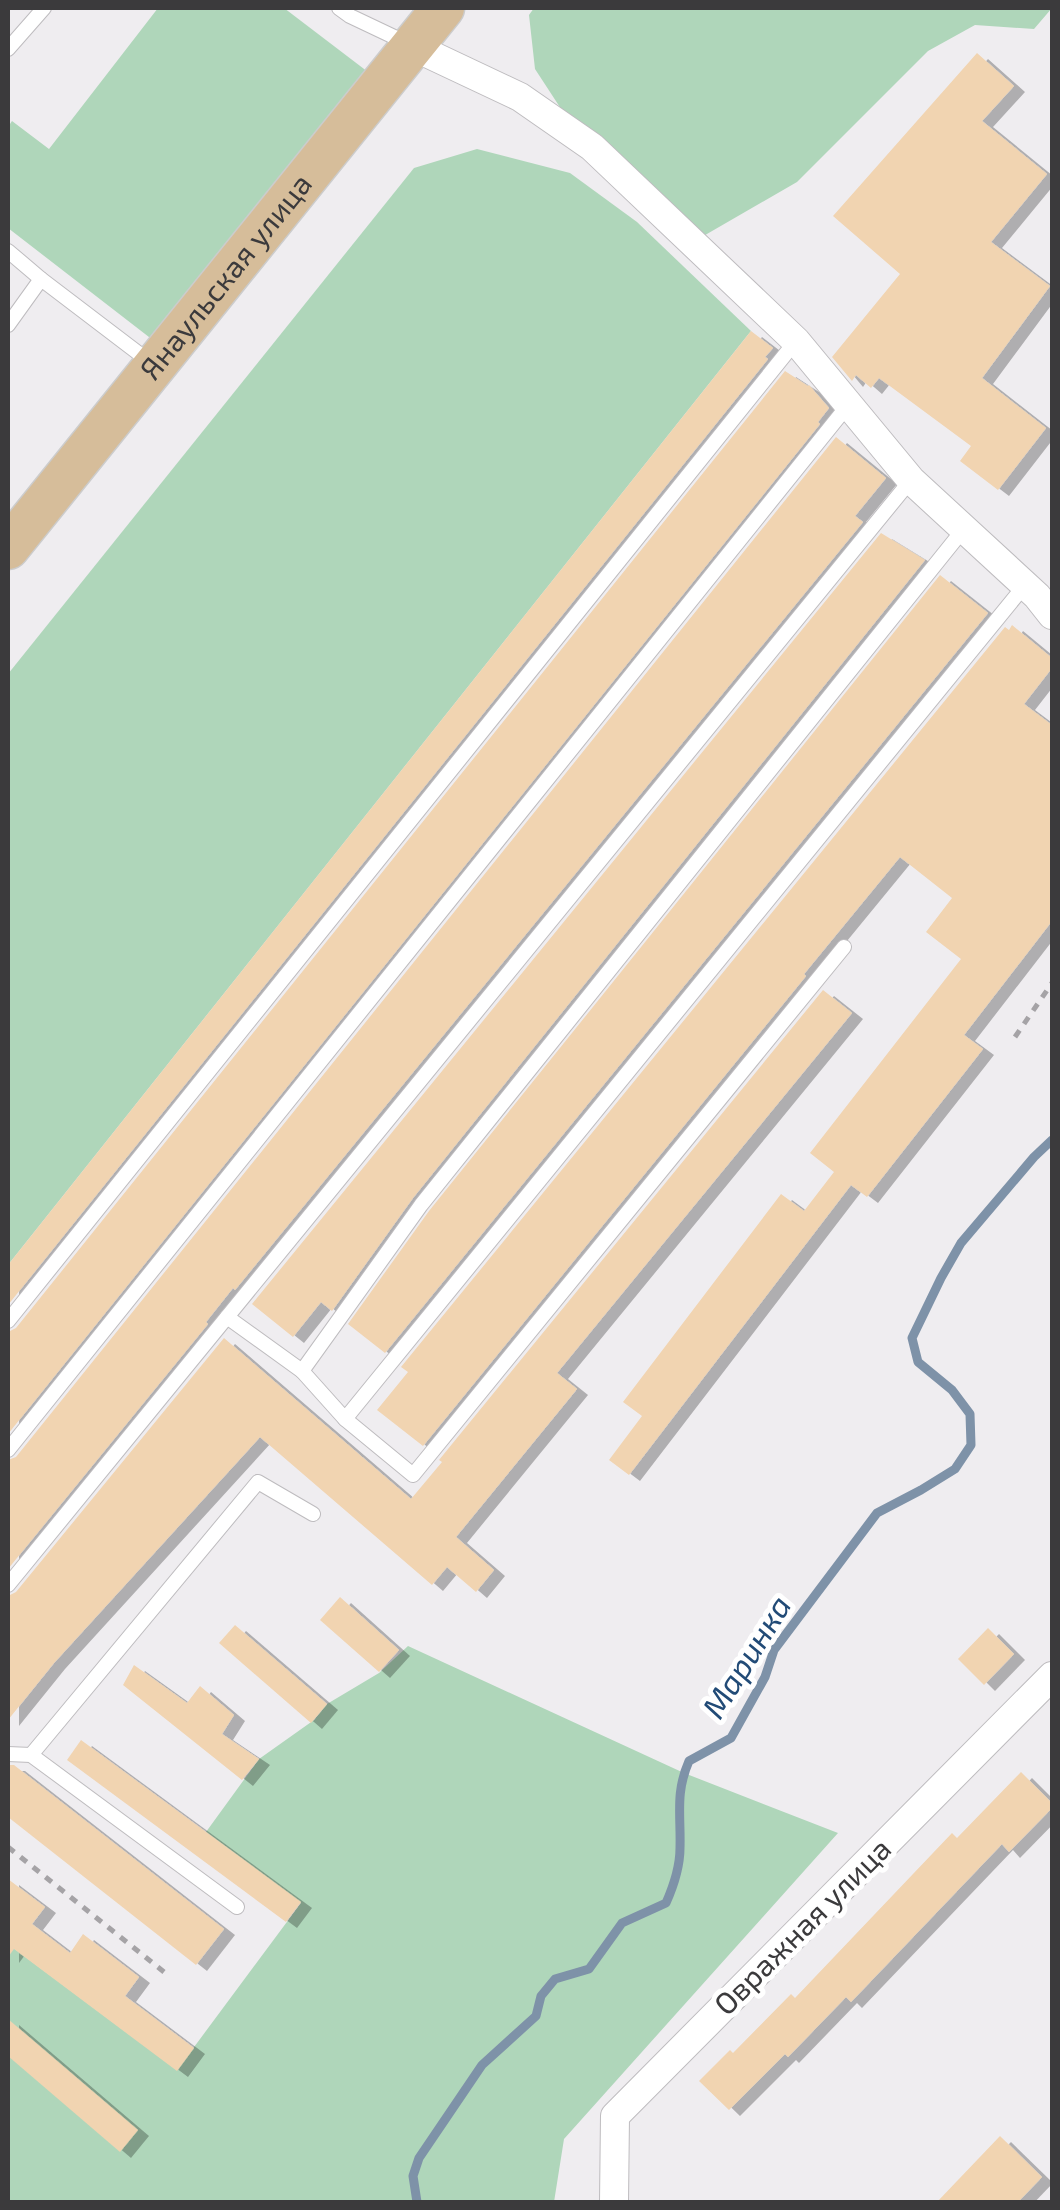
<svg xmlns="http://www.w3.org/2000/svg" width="1060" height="2210" font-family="'Exo 2',sans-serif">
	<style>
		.green { fill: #afd6ba }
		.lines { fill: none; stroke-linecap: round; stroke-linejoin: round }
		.stream { stroke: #7e92a8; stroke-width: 9 }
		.building { fill: #f1d4b1; filter: url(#shadow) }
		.service-casing { stroke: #bebcbf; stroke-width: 16 }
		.minor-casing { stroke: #bebcbf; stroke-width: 30 }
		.primary-casing { stroke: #ccc; stroke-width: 45 }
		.path { stroke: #a5a3a6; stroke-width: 5; stroke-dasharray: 8 8; stroke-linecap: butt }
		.service { stroke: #fff; stroke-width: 14 }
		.minor { stroke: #fff; stroke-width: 28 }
		.primary { stroke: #d6bd9a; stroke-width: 42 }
		.labels { text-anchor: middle; stroke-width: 10; stroke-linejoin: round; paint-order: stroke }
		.street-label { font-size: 30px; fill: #3b3a3c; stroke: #fff }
		.water-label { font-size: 32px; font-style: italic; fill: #224b77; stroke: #fff }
	</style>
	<defs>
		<filter id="shadow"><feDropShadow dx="11" dy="6" stdDeviation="0" flood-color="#0004"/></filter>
	</defs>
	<rect width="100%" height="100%" fill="#efedf0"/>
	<g class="green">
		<path d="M 158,8 L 284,8 L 368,72 L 158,344 L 8,228 L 8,127 L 12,121 L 49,149 Z"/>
		<path d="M 534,8 L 1052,8 L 1034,29 L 975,25 L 928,51 L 797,182 L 700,238 L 567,118 L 535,69 L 529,15 Z"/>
		<path d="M 477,149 L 570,173 L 637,222 L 751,331 L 8,1265 L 8,674 L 414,168 Z"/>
		<path d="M 408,1646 L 684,1773 L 838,1833 L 564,2139 L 554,2202 L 8,2202 L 8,1944 L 177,2070 L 301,1903 L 206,1832 L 259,1759 L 314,1720 L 327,1704 L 379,1673 Z"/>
	</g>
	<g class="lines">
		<path class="stream" d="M 417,2202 L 413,2176 L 419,2158 L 482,2065 L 536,2016 L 541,1996 L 555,1979 L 589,1969 L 622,1923 L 666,1903 C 674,1885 680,1868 680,1848 C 681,1815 675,1793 689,1761 L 731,1738 L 765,1677 L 774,1650 L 877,1513 L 921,1490 L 955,1469 L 971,1445 L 970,1414 L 952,1390 L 918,1362 L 912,1338 L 941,1278 L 961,1243 L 1034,1157 L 1052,1140"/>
	</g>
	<g class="building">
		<path d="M 977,53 L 1014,86 L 982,121 L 1047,174 L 991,242 L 1050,286 L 982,378 L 1046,428 L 998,490 L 960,461 L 971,446 L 879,378 L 871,388 L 856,375 L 852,381 L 832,357 L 900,274 L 833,216 Z"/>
		<path d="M 751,331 L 773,348 L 765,357 L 768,359 L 8,1305 L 8,1265 Z"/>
		<path d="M 785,371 L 808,386 L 809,385 L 829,408 L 818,422 L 820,424 L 8,1434 L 8,1332 L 16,1328 Z"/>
		<path d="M 836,437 L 886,478 L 855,516 L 863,522 L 235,1290 L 233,1288 L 206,1322 L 208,1324 L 8,1569 L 8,1460 L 16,1457 Z"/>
		<path d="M 881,533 L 925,560 L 413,1198 L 332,1311 L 321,1302 L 293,1337 L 252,1304 Z"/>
		<path d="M 940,575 L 988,613 L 385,1353 L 348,1324 L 429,1211 Z"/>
		<path d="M 1012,625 L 1052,658 L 1052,668 L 1024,704 L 1052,725 L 1052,921 L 964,1035 L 983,1049 L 867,1197 L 851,1185 L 629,1475 L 609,1460 L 642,1416 L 623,1402 L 781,1194 L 804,1211 L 834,1172 L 810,1153 L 961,959 L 926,932 L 952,898 L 900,857 L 804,974 L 806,976 L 423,1446 L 377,1410 L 408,1372 L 401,1367 L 1005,627 L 1009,630 Z"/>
		<path d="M 823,990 L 852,1013 L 557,1373 L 577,1389 L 456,1537 L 494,1570 L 476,1592 L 447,1567 L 432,1585 L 260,1437 L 54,1663 L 8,1720 L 8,1596 L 16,1592 L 224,1338 L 411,1499 L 442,1462 L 439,1460 Z"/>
		<path d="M 340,1597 L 399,1650 L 379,1672 L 320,1620 Z"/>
		<path d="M 235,1625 L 327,1704 L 311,1723 L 219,1643 Z"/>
		<path d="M 988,1628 L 1014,1654 L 984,1685 L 958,1659 Z"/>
		<path d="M 134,1665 L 187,1703 L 200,1686 L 234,1715 L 222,1734 L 259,1759 L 242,1780 L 123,1685 Z"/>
		<path d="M 81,1740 L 301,1902 L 286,1922 L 67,1760 Z"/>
		<path d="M 8,1765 L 14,1765 L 224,1929 L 196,1965 L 8,1817 Z"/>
		<path d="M 1021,1772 L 1052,1803 L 1052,1808 L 1009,1852 L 1002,1844 L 851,2002 L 846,1997 L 788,2057 L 785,2054 L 729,2110 L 699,2081 L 730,2050 L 733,2053 L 791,1994 L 795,1998 L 952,1833 L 957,1838 Z"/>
		<path d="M 8,1879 L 45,1907 L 32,1924 L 70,1953 L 83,1934 L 139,1977 L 125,1996 L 194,2048 L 177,2071 L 14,1949 L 8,1957 Z"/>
		<path d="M 8,2019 L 138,2130 L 120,2152 L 8,2056 Z"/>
		<path d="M 1000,2136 L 1042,2177 L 1018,2202 L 937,2202 Z"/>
	</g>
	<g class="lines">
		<g class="service-casing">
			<g id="service">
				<path d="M 339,8 L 350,16 L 409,44"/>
				<path d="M 8,49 L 44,8"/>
				<path d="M 8,251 L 41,279"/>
				<path d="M 8,325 L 41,279 L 150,362"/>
				<path d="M 227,1317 L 302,1371 L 421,1205 L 963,530"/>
				<path d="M 8,1321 L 796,341"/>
				<path d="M 302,1371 L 345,1419 L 1025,585"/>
				<path d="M 345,1419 L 413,1475 L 844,947"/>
				<path d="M 8,1450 L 849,404"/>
				<path d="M 8,1585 L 911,480"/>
				<path d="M 8,1754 L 31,1755 L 237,1907"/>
				<path d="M 31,1755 L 258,1482 L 313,1514"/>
			</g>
		</g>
		<g class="minor-casing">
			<g id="minor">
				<path d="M 412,46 L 520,97 L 592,147 L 796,341 L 911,480 L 1037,596 L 1052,615"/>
				<path d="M 614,2202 L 615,2116 L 1052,1676"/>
			</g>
		</g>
		<g class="primary-casing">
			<g id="primary">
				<path id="s1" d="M 8,548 L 443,8"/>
			</g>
		</g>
		<g class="path">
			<path d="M 1015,1037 L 1052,983"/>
			<path d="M 8,1847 L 164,1972"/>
		</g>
		<use href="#service" class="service"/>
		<use href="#minor" class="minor"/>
		<use href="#primary" class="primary"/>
	</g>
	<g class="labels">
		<g class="street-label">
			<text dy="10" stroke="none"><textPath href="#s1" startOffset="348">Янаульская улица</textPath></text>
			<text transform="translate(803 1927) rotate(-45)" y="10">Овражная улица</text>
		</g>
		<g class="water-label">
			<text transform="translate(747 1657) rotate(-58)" y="11">Маринка</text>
		</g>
	</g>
	<rect width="1060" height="2210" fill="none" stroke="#3b3a3c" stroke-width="20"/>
</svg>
